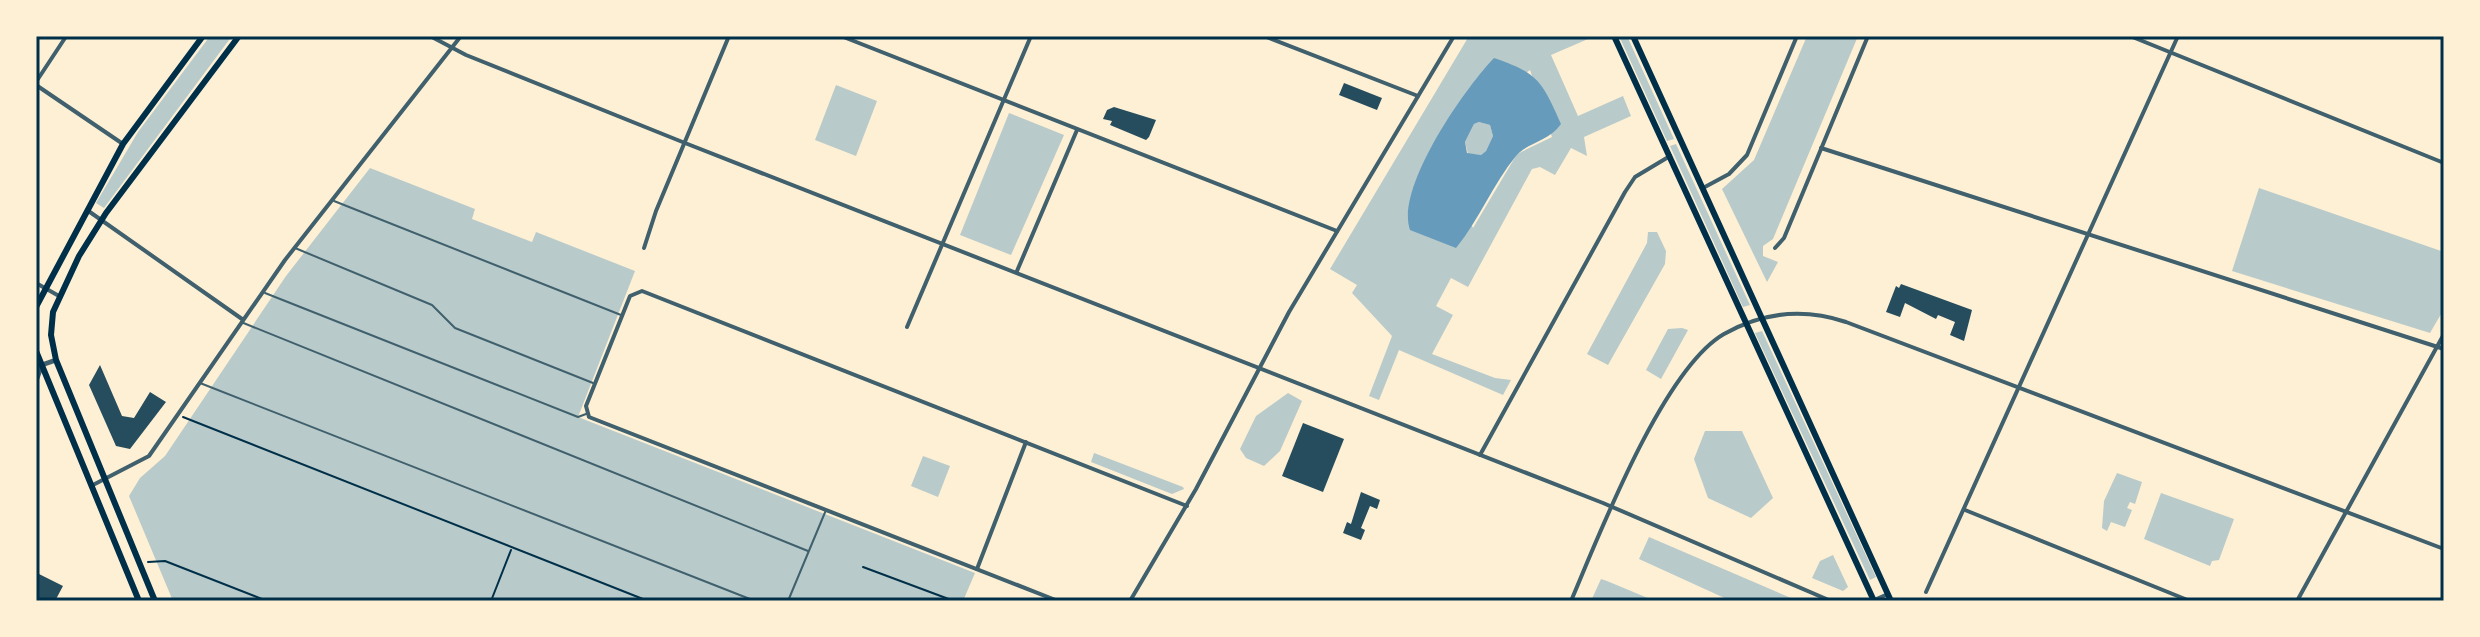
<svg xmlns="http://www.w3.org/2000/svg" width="2480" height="637" font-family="Literata,serif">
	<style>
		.green { fill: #b9caca; fill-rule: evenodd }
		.water { fill: #669bbc; fill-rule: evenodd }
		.building { fill: #264d5e }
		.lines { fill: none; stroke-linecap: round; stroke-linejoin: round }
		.path { stroke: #003049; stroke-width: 2 }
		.service { stroke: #3f606c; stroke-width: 2 }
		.minor { stroke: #3f606c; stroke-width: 4 }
		.tertiary { stroke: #3f606c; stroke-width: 5 }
		.secondary { stroke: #003049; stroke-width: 6 }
		.neatline { fill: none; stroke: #003049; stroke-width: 3 }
	</style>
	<rect width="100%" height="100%" fill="#fdf0d5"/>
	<g class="green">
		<path d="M 210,36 L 232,36 L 104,208 L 96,203 L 138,132 Z"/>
		<path d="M 1469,36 L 1595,36 L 1551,55 L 1578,116 L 1623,96 L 1631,116 L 1584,137 L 1587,156 L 1571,148 L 1555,175 L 1540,167 L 1532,169 L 1468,287 L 1451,278 L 1436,306 L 1453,315 L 1432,354 L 1495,378 L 1511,380 L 1503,395 L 1399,350 L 1379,400 L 1369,396 L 1392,336 L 1352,293 L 1357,285 L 1330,269 ZM 1530,70 L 1552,137 L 1517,154 L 1473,228 L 1432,149 Z"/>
		<path d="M 1619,36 L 1627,36 L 1674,139 L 1667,141 Z"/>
		<path d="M 1807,36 L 1858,36 L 1773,239 L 1763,246 L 1763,256 L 1778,262 L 1767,282 L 1722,189 L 1754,160 Z"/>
		<path d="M 836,85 L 877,101 L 856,156 L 815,140 Z"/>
		<path d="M 1009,113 L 1064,135 L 1011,255 L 960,235 Z"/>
		<path d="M 1479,122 L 1490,125 L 1493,136 L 1486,151 L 1481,155 L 1468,154 L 1465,142 L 1474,124 Z"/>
		<path d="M 1676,144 L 1750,305 L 1743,307 L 1670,146 Z"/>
		<path d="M 370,168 L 475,209 L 472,219 L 532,242 L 536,232 L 635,271 L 578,417 L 975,573 L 963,601 L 173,601 L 129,496 L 140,478 L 165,456 L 286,276 Z"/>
		<path d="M 2259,188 L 2444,252 L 2444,309 L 2430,333 L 2232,271 Z"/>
		<path d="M 1648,232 L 1657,232 L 1666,251 L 1665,264 L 1608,365 L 1587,354 L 1647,243 Z"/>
		<path d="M 1682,328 L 1688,330 L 1661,379 L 1646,370 L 1668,329 Z"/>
		<path d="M 1762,331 L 1876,577 L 1870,580 L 1755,333 Z"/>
		<path d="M 1288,393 L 1302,401 L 1280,451 L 1264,466 L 1246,458 L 1240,449 L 1256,416 Z"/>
		<path d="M 1705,431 L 1742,431 L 1773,498 L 1751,518 L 1708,498 L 1694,459 Z"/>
		<path d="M 1094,453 L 1183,487 L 1184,489 L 1172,494 L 1091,462 Z"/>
		<path d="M 923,456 L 950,466 L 938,497 L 911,486 Z"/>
		<path d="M 2117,473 L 2142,482 L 2135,504 L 2130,502 L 2127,508 L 2132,510 L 2125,527 L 2111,522 L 2107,531 L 2102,528 L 2104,501 Z"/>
		<path d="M 2161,493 L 2234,519 L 2219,560 L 2212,561 L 2210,566 L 2144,539 Z"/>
		<path d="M 1649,537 L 1798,601 L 1731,601 L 1639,559 Z"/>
		<path d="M 1833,555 L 1848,587 L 1843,591 L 1812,578 L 1820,561 Z"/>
		<path d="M 1601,579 L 1607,581 L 1655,601 L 1591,601 Z"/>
	</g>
	<path class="water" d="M 1494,58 C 1538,73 1542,81 1561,124 C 1548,142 1528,142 1516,156 C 1493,184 1479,220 1456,248 L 1410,230 C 1395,188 1465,88 1494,58 ZM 1479,122 L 1490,125 L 1493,136 L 1486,151 L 1481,155 L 1467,153 L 1465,142 L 1474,124 Z"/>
	<g class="building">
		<path d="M 1344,83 L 1382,98 L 1377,110 L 1339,95 Z"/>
		<path d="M 1114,107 L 1156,120 L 1149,137 L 1146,140 L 1110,125 L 1112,121 L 1103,119 L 1107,110 Z"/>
		<path d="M 1901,284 L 1972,310 L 1964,341 L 1950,335 L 1955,322 L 1938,315 L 1936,319 L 1905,303 L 1900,317 L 1886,312 L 1896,286 L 1899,288 Z"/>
		<path d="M 100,365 L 122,416 L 134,418 L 150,392 L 166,402 L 130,449 L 116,446 L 89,385 Z"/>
		<path d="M 1303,423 L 1344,439 L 1323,492 L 1282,476 Z"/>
		<path d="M 1361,492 L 1380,500 L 1377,509 L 1370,506 L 1361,528 L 1365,530 L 1361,540 L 1343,533 L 1347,522 L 1351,524 Z"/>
		<path d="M 37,573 L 63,586 L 55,601 L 36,601 Z"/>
	</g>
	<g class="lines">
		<g class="path">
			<path d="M 183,417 L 648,601"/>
			<path d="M 148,562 L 165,561 L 267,601"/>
			<path d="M 863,567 L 954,601"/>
			<path d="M 491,601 L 511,550"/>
		</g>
		<g class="service">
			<path d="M 334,201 L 621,315"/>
			<path d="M 295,248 L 432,305 L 455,328 L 593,383"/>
			<path d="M 265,293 L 578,417 L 586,414"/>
			<path d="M 241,322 L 808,551"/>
			<path d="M 200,383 L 755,601"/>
			<path d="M 788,601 L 826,510"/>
		</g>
		<g class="minor">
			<path d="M 430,36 L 466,55 L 685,143 L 1603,503 L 1831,601"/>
			<path d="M 841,36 L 1337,231"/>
			<path d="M 1264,36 L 1418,96"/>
			<path d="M 2130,36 L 2444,163"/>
			<path d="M 36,82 L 65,38"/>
			<path d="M 36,85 L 123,144"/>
			<path d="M 1821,148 L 2444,349"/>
			<path d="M 1703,188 L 1729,174 L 1747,155 L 1797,36"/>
			<path d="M 87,210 L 242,319"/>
			<path d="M 644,248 L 656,211 L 729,36"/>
			<path d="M 1775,248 L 1784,238 L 1868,36"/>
			<path d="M 1017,271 L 1077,130"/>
			<path d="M 36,283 L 59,296"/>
			<path d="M 907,327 L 1031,36"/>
			<path d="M 1480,455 L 1625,192 L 1635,177 L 1670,156"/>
			<path d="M 91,486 L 149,456 L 285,260 L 461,36"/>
			<path d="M 1965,510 L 2190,601"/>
			<path d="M 977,569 L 1026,442"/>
			<path d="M 1926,592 L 2178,36"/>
			<path d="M 1058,601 L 589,417 L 586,406 L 630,296 L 642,291 L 1187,506"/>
			<path d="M 1130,601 L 1196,489 L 1289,312 L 1454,36"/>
			<path d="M 1571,601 C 1599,535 1663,369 1724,334 C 1763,312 1804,308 1846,322 L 2444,549"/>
			<path d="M 1872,601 L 1888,594"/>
			<path d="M 2297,601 L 2444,334"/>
		</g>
		<g class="tertiary">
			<path d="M 36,367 L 56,360"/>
			<path d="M 36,381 L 41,367"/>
		</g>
		<g class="secondary">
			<path d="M 1614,36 L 1874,601"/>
			<path d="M 1633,36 L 1891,601"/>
			<path d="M 36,307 L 123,144 L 203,36"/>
			<path d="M 36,351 L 139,601"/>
			<path d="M 155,601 L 56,360 L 51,335 L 53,312 L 79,256 L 106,213 L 239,36"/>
		</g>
	</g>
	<rect width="2480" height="637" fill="none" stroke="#fdf0d5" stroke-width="76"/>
	<rect x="38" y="38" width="2404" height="561" class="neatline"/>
</svg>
